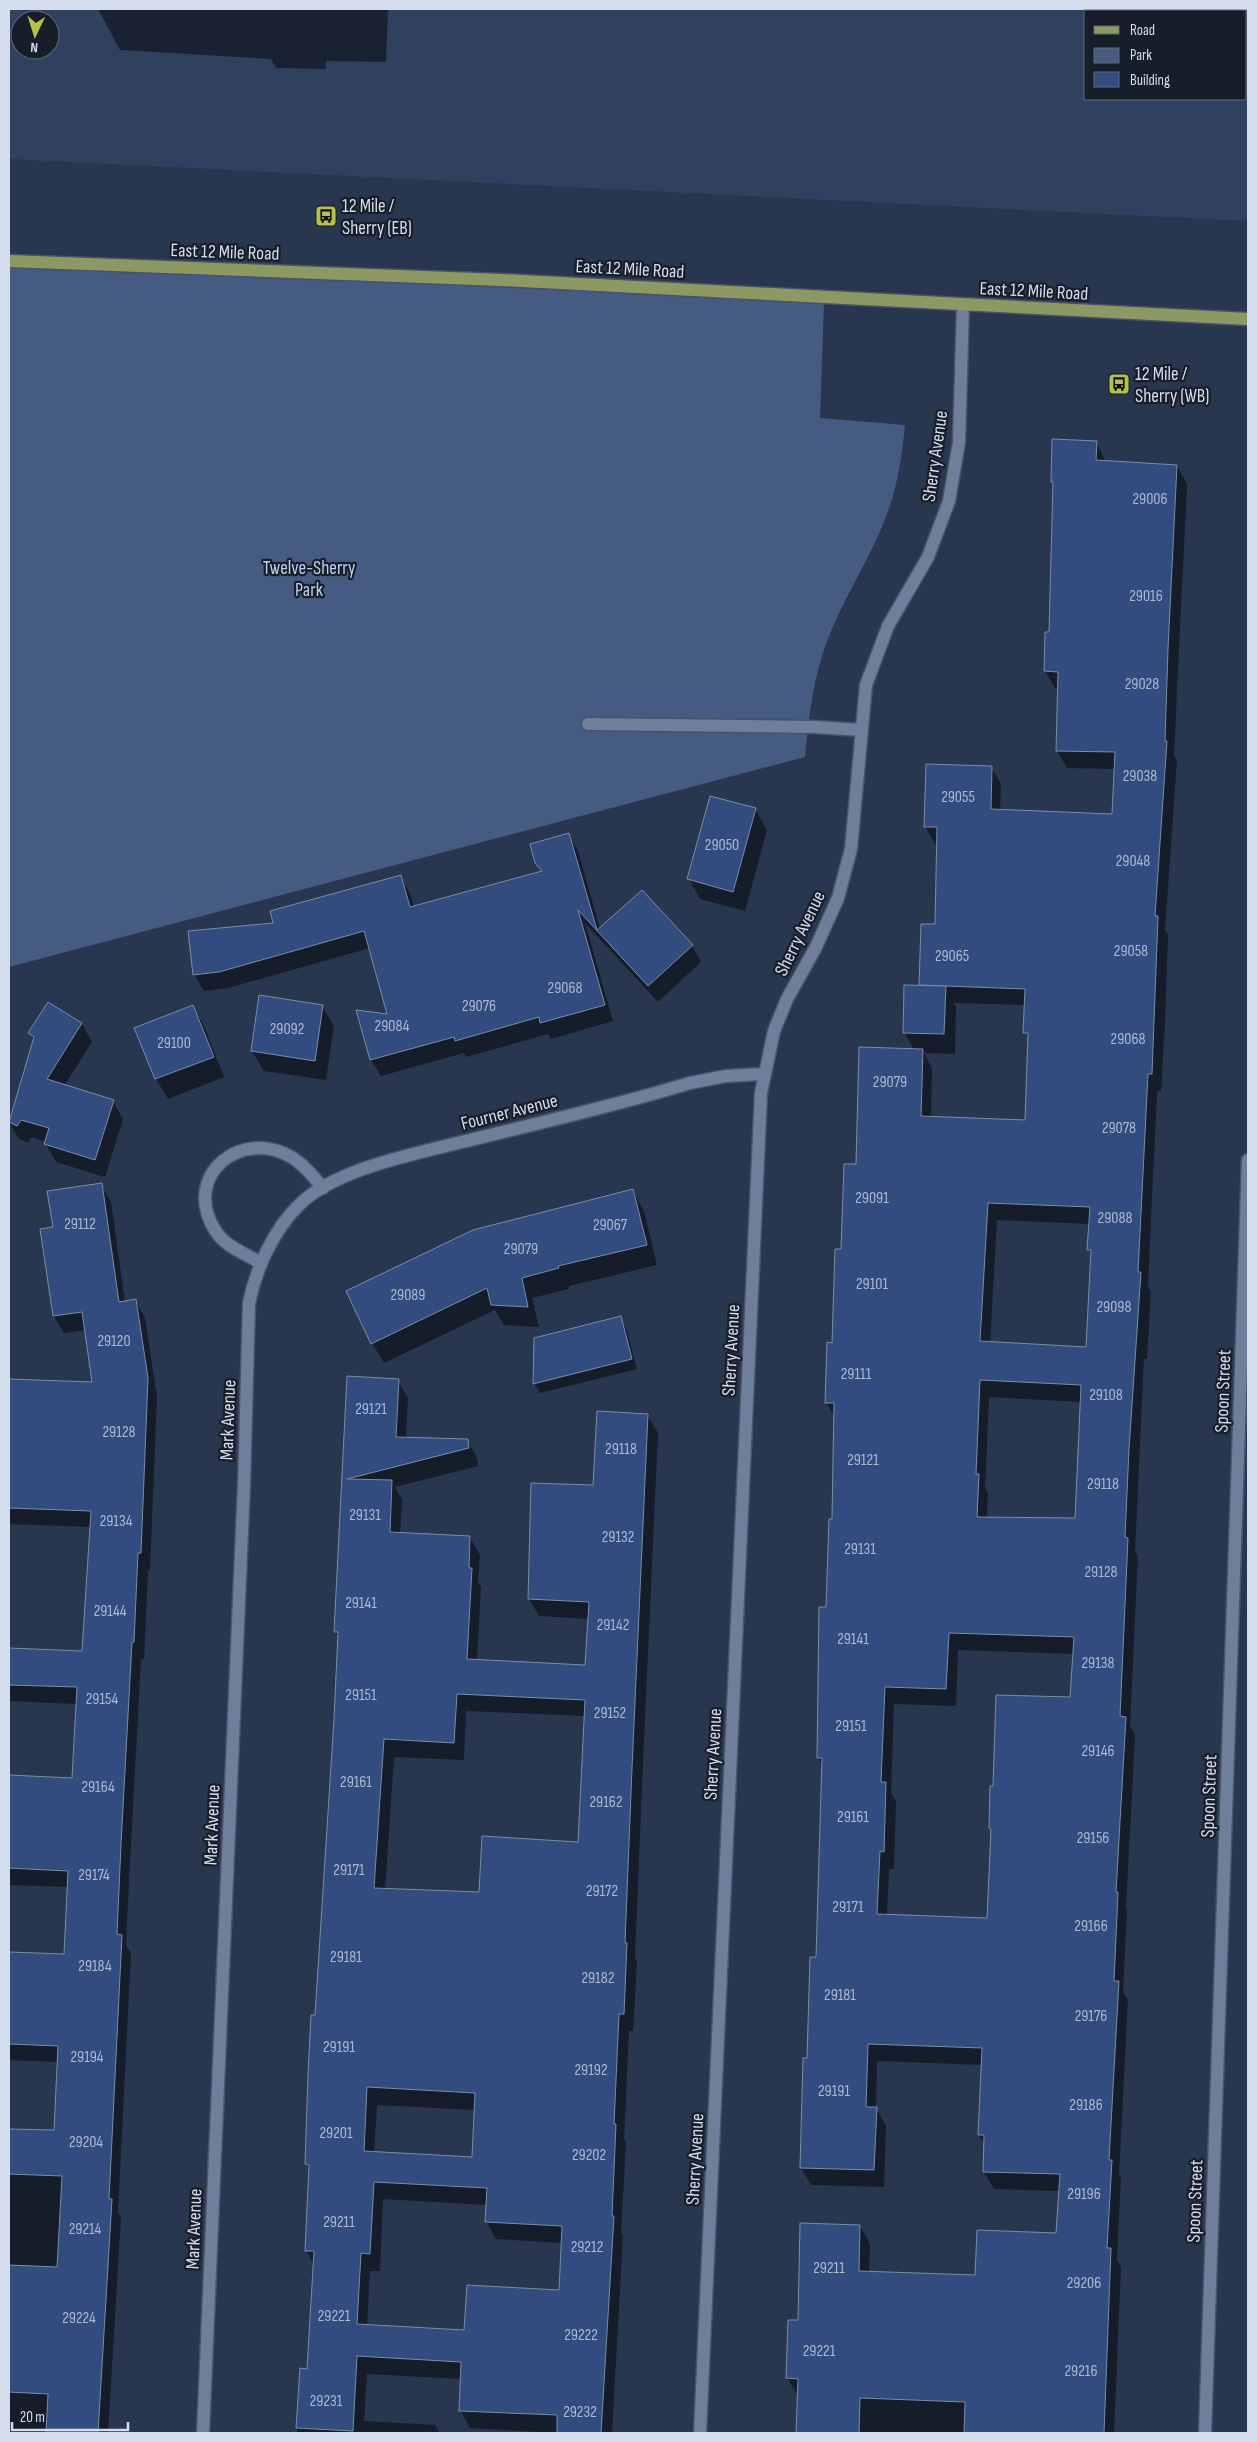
<svg xmlns="http://www.w3.org/2000/svg" width="1257" height="2442" font-family="'Sofia Sans Condensed',sans-serif">
	<style>
		.built { fill: #30405f; fill-rule: evenodd }
		.green { fill: #465b82 }
		.shadow { fill: #0007; fill-rule: evenodd }
		.building { fill: #334c7f; stroke: #7c8ca9; fill-rule: evenodd }
		.lines { fill: none; stroke-linecap: round; stroke-linejoin: round }
		.minor-casing { stroke: #485368; stroke-width: 15 }
		.major-casing { stroke: #485368; stroke-width: 15 }
		.minor { stroke: #6f7e9b; stroke-width: 12 }
		.major { stroke: #8c9963; stroke-width: 12 }
		.labels { text-anchor: middle; stroke-width: 4.5; stroke-linejoin: round; paint-order: stroke }
		.number-label { font-size: 16px; fill: #acb9d2 }
		.poi-label { font-size: 19px; fill: #d4dded; stroke: #181e29; text-anchor: start }
		.street-label { font-size: 19px; fill: #d4dded; stroke: #181e29 }
		.park-label { font-size: 19px; fill: #bfd0ef; stroke: #181e29 }
	</style>
	<rect width="100%" height="100%" fill="#29364f"/>
	<path class="built" d="M 9,9 L 1248,9 L 1248,221 L 9,159 ZM 1086,11 L 1246,11 L 1246,99 L 1086,99 ZM 20,20 L 50,20 L 50,50 L 20,50 Z"/>
	<path class="green" d="M 9,263 L 824,303 L 820,418 L 905,425 C 902,456 898,484 887,514 C 869,563 838,605 822,656 C 812,689 808,723 805,757 L 9,967 Z"/>
	<g class="shadow">
		<path d="M 98,9 L 388,9 L 386,62 L 326,61 L 326,69 L 276,68 L 271,59 L 120,50 Z"/>
		<path d="M 1096,442 L 1106,462 L 1177,466 L 1187,484 L 1178,668 L 1174,756 L 1177,760 L 1165,930 L 1168,935 L 1165,1023 L 1161,1091 L 1157,1091 L 1148,1286 L 1151,1291 L 1147,1359 L 1144,1359 L 1135,1551 L 1138,1556 L 1130,1726 L 1135,1735 L 1126,1908 L 1127,1911 L 1123,1992 L 1128,2000 L 1119,2174 L 1121,2178 L 1117,2260 L 1121,2267 L 1114,2433 L 797,2433 L 798,2396 L 787,2378 L 789,2321 L 799,2321 L 860,2226 L 870,2244 L 869,2272 L 976,2277 L 1058,2234 L 1060,2191 L 994,2189 L 984,2172 L 985,2145 L 979,2135 L 983,2065 L 877,2061 L 876,2108 L 886,2126 L 884,2187 L 811,2185 L 801,2168 L 817,1958 L 823,1766 L 818,1758 L 833,1521 L 835,1418 L 826,1402 L 843,1250 L 857,1165 L 914,1050 L 904,1032 L 922,987 L 936,925 L 938,844 L 935,844 L 925,826 L 991,767 L 1001,784 L 1000,811 L 1113,815 L 1115,769 L 1067,768 L 1057,750 L 1059,689 L 1055,688 L 1045,671 L 1050,633 L 1054,486 L 1052,482 ZM 954,1003 L 1025,1005 L 1025,1032 L 1029,1039 L 1026,1121 L 931,1118 L 932,1068 L 924,1053 L 955,1054 L 956,1007 ZM 997,1220 L 1090,1224 L 1089,1250 L 1092,1256 L 1087,1348 L 990,1343 ZM 989,1397 L 1081,1402 L 1076,1520 L 987,1518 L 988,1493 L 985,1488 ZM 958,1650 L 1074,1654 L 1071,1699 L 988,1919 L 887,1915 L 889,1869 L 894,1869 L 896,1801 L 891,1793 L 894,1704 L 956,1706 Z"/>
		<path d="M 755,809 L 767,830 L 745,911 L 700,899 L 689,879 Z"/>
		<path d="M 568,834 L 578,851 L 600,929 L 692,946 L 701,962 L 658,1002 L 585,923 L 613,1021 L 551,1039 L 548,1034 L 466,1057 L 464,1053 L 381,1076 L 371,1060 L 358,1011 L 389,1016 L 370,948 L 228,988 L 204,991 L 194,974 L 275,925 L 400,876 L 410,893 L 414,908 L 542,872 L 536,863 Z"/>
		<path d="M 193,1006 L 204,1026 L 224,1077 L 168,1099 L 156,1079 L 136,1028 Z"/>
		<path d="M 322,1006 L 334,1026 L 326,1080 L 264,1071 L 252,1051 Z"/>
		<path d="M 82,1024 L 92,1042 L 64,1086 L 113,1101 L 123,1119 L 105,1177 L 56,1162 L 46,1144 L 46,1142 L 32,1137 L 28,1143 L 19,1139 L 9,1122 L 34,1041 L 30,1033 Z"/>
		<path d="M 101,1185 L 111,1202 L 125,1302 L 135,1301 L 145,1318 L 157,1397 L 150,1570 L 148,1570 L 144,1659 L 141,1659 L 130,1862 L 126,1945 L 131,1953 L 118,2212 L 121,2217 L 108,2433 L 9,2433 L 9,2130 L 55,2132 L 59,2062 L 9,2060 L 9,1953 L 65,1955 L 69,1887 L 9,1885 L 9,1776 L 73,1779 L 77,1704 L 9,1701 L 9,1649 L 83,1652 L 91,1527 L 9,1524 L 9,1380 L 94,1384 L 86,1330 L 64,1333 L 54,1316 L 41,1230 L 54,1228 Z"/>
		<path d="M 633,1191 L 644,1211 L 657,1265 L 569,1286 L 569,1289 L 532,1298 L 539,1327 L 504,1325 L 495,1310 L 384,1363 L 372,1343 Z"/>
		<path d="M 621,1318 L 626,1328 L 637,1369 L 540,1393 L 534,1383 Z"/>
		<path d="M 348,1378 L 398,1381 L 408,1398 L 406,1439 L 467,1440 L 477,1458 L 478,1466 L 395,1487 L 402,1499 L 400,1534 L 470,1538 L 480,1555 L 478,1582 L 481,1587 L 477,1661 L 587,1666 L 589,1619 L 539,1616 L 529,1599 L 594,1486 L 648,1416 L 658,1433 L 642,1786 L 635,1958 L 637,1962 L 633,2031 L 629,2031 L 624,2139 L 626,2143 L 621,2232 L 623,2235 L 612,2433 L 558,2433 L 470,2428 L 460,2410 L 462,2379 L 367,2374 L 364,2421 L 435,2425 L 440,2433 L 297,2433 L 301,2370 L 308,2370 L 314,2265 L 306,2250 L 310,2170 L 306,2164 L 339,1638 L 335,1632 ZM 466,1711 L 585,1716 L 579,1843 L 480,1894 L 385,1890 L 394,1757 L 464,1760 ZM 377,2105 L 475,2110 L 473,2158 L 374,2153 ZM 383,2199 L 487,2205 L 486,2221 L 496,2239 L 562,2243 L 560,2292 L 466,2331 L 367,2326 L 370,2271 L 380,2271 Z"/>
	</g>
	<g class="building">
		<path d="M 1052,439 L 1097,441 L 1096,460 L 1177,465 L 1168,649 L 1165,741 L 1167,741 L 1155,916 L 1158,916 L 1152,1074 L 1148,1074 L 1138,1272 L 1141,1272 L 1129,1449 L 1125,1537 L 1128,1538 L 1120,1716 L 1126,1717 L 1116,1892 L 1118,1892 L 1114,1981 L 1119,1981 L 1109,2160 L 1112,2160 L 1107,2248 L 1111,2248 L 1104,2433 L 964,2433 L 965,2402 L 860,2398 L 859,2433 L 796,2433 L 798,2379 L 786,2378 L 788,2320 L 798,2320 L 800,2223 L 860,2225 L 859,2271 L 975,2275 L 977,2230 L 1056,2233 L 1060,2174 L 983,2172 L 984,2135 L 978,2135 L 982,2048 L 868,2044 L 866,2107 L 877,2107 L 874,2170 L 800,2168 L 803,2058 L 807,2058 L 810,1957 L 816,1957 L 822,1758 L 817,1758 L 819,1607 L 826,1607 L 829,1519 L 832,1519 L 834,1403 L 825,1403 L 827,1342 L 832,1343 L 835,1249 L 841,1249 L 844,1164 L 856,1164 L 859,1047 L 923,1049 L 921,1116 L 1025,1120 L 1028,1033 L 1023,1033 L 1025,989 L 919,985 L 921,924 L 935,924 L 937,827 L 924,827 L 926,764 L 992,766 L 991,809 L 1112,814 L 1115,752 L 1056,751 L 1058,672 L 1044,671 L 1045,632 L 1049,632 L 1053,482 L 1051,482 ZM 988,1203 L 1090,1207 L 1087,1250 L 1091,1250 L 1086,1347 L 980,1341 ZM 980,1380 L 1081,1385 L 1075,1518 L 977,1517 L 979,1474 L 976,1474 ZM 949,1633 L 1074,1637 L 1070,1697 L 996,1695 L 993,1786 L 990,1786 L 989,1828 L 991,1829 L 987,1918 L 877,1914 L 880,1851 L 884,1852 L 886,1782 L 881,1782 L 885,1687 L 946,1689 Z"/>
		<path d="M 710,796 L 756,808 L 733,892 L 687,879 Z"/>
		<path d="M 569,833 L 597,930 L 642,890 L 693,945 L 648,986 L 578,910 L 605,1005 L 540,1023 L 539,1017 L 455,1041 L 454,1037 L 370,1060 L 356,1010 L 387,1014 L 364,931 L 219,972 L 193,975 L 188,931 L 273,923 L 270,911 L 401,875 L 410,907 L 542,871 L 535,863 L 530,844 Z"/>
		<path d="M 904,985 L 946,986 L 944,1034 L 903,1033 Z"/>
		<path d="M 259,995 L 323,1005 L 315,1061 L 251,1051 Z"/>
		<path d="M 48,1002 L 82,1023 L 47,1079 L 114,1100 L 95,1160 L 44,1144 L 49,1128 L 21,1120 L 17,1126 L 9,1122 L 34,1037 L 28,1033 Z"/>
		<path d="M 193,1005 L 214,1057 L 155,1079 L 134,1028 Z"/>
		<path d="M 102,1183 L 119,1302 L 136,1299 L 148,1378 L 141,1553 L 138,1553 L 134,1642 L 132,1642 L 121,1844 L 117,1934 L 122,1935 L 109,2199 L 112,2199 L 98,2433 L 46,2433 L 48,2394 L 9,2392 L 9,2265 L 57,2267 L 62,2176 L 9,2174 L 9,2129 L 54,2130 L 58,2046 L 9,2044 L 9,1952 L 64,1954 L 68,1871 L 9,1868 L 9,1775 L 72,1778 L 77,1687 L 9,1685 L 9,1648 L 82,1651 L 91,1511 L 9,1508 L 9,1379 L 92,1382 L 82,1312 L 53,1316 L 40,1229 L 53,1227 L 47,1191 Z"/>
		<path d="M 633,1189 L 647,1245 L 558,1266 L 559,1268 L 522,1278 L 528,1307 L 491,1305 L 487,1288 L 371,1344 L 346,1291 L 473,1230 Z"/>
		<path d="M 621,1316 L 632,1359 L 533,1384 L 534,1338 Z"/>
		<path d="M 347,1376 L 399,1379 L 396,1437 L 468,1439 L 469,1448 L 347,1479 L 392,1480 L 390,1532 L 470,1536 L 469,1568 L 472,1568 L 467,1659 L 585,1665 L 589,1602 L 528,1599 L 531,1483 L 593,1485 L 597,1411 L 648,1414 L 632,1768 L 625,1943 L 627,1943 L 624,2014 L 619,2014 L 614,2124 L 616,2124 L 612,2216 L 614,2216 L 601,2433 L 557,2433 L 557,2415 L 459,2411 L 461,2362 L 357,2356 L 353,2431 L 296,2428 L 300,2368 L 307,2369 L 314,2251 L 305,2251 L 309,2165 L 305,2164 L 308,2074 L 311,2015 L 315,2015 L 334,1719 L 338,1632 L 334,1632 ZM 457,1694 L 585,1700 L 578,1842 L 482,1836 L 479,1892 L 374,1888 L 384,1739 L 454,1743 ZM 367,2087 L 475,2093 L 472,2157 L 364,2151 ZM 374,2182 L 487,2188 L 485,2222 L 562,2226 L 559,2290 L 467,2285 L 464,2330 L 357,2324 L 361,2253 L 370,2254 Z"/>
	</g>
	<g class="lines">
		<g class="minor-casing">
			<g id="minor">
				<path d="M 588,724 L 815,727 L 861,730"/>
				<path d="M 261,1263 C 246,1254 224,1246 215,1230 C 181,1176 241,1126 293,1158 C 305,1166 314,1177 323,1188"/>
				<path d="M 203,2433 L 244,1485 L 249,1303 C 256,1268 274,1229 300,1204 C 336,1169 414,1154 462,1142 C 538,1123 615,1106 690,1083 L 726,1076 L 763,1074"/>
				<path d="M 700,2433 L 761,1093 L 774,1031 L 787,999 L 816,947 L 838,898 L 851,849 L 866,685 L 888,626 L 928,557 L 949,501 L 959,442 L 963,305"/>
				<path d="M 1205,2433 L 1248,1160"/>
			</g>
		</g>
		<g class="major-casing">
			<path id="major" d="M 9,261 L 501,280 L 1248,319"/>
		</g>
		<use href="#minor" class="minor"/>
		<use href="#major" class="major"/>
	</g>
	<defs>
		<g id="bus-square" transform="scale(1.125)"><rect x="-9" y="-9" width="18" height="18" rx="4" fill="#b5c249" stroke="#181e29"/><path d="M-5-6H5V4H4V6H2V4H-2V6H-4V4H-5ZM-3.5-4V0h7V-4ZM-3.5 1.2v1.5H-2V1.2ZM2 1.2v1.5H3.5V1.2Z" fill="#111"/></g>
	</defs>
	<g fill-rule="evenodd">
		<use href="#bus-square" x="326" y="216"/>
		<use href="#bus-square" x="1119" y="384"/>
	</g>
	<g class="labels">
		<g class="number-label">
			<text x="1150" y="504">29006</text>
			<text x="1146" y="601">29016</text>
			<text x="1142" y="689">29028</text>
			<text x="1140" y="781">29038</text>
			<text x="958" y="802">29055</text>
			<text x="722" y="850">29050</text>
			<text x="1133" y="866">29048</text>
			<text x="1131" y="956">29058</text>
			<text x="952" y="961">29065</text>
			<text x="565" y="993">29068</text>
			<text x="479" y="1011">29076</text>
			<text x="392" y="1031">29084</text>
			<text x="287" y="1034">29092</text>
			<text x="1128" y="1044">29068</text>
			<text x="174" y="1048">29100</text>
			<text x="890" y="1087">29079</text>
			<text x="1119" y="1133">29078</text>
			<text x="872" y="1203">29091</text>
			<text x="1115" y="1223">29088</text>
			<text x="80" y="1229">29112</text>
			<text x="610" y="1230">29067</text>
			<text x="521" y="1254">29079</text>
			<text x="872" y="1289">29101</text>
			<text x="408" y="1300">29089</text>
			<text x="1114" y="1312">29098</text>
			<text x="114" y="1346">29120</text>
			<text x="856" y="1379">29111</text>
			<text x="1106" y="1400">29108</text>
			<text x="371" y="1414">29121</text>
			<text x="119" y="1437">29128</text>
			<text x="621" y="1454">29118</text>
			<text x="863" y="1465">29121</text>
			<text x="1103" y="1489">29118</text>
			<text x="365" y="1520">29131</text>
			<text x="116" y="1526">29134</text>
			<text x="618" y="1542">29132</text>
			<text x="860" y="1554">29131</text>
			<text x="1101" y="1577">29128</text>
			<text x="361" y="1608">29141</text>
			<text x="110" y="1616">29144</text>
			<text x="613" y="1630">29142</text>
			<text x="853" y="1644">29141</text>
			<text x="1098" y="1668">29138</text>
			<text x="361" y="1700">29151</text>
			<text x="102" y="1704">29154</text>
			<text x="610" y="1718">29152</text>
			<text x="851" y="1731">29151</text>
			<text x="1098" y="1756">29146</text>
			<text x="356" y="1787">29161</text>
			<text x="98" y="1792">29164</text>
			<text x="606" y="1807">29162</text>
			<text x="853" y="1822">29161</text>
			<text x="1093" y="1843">29156</text>
			<text x="349" y="1875">29171</text>
			<text x="94" y="1880">29174</text>
			<text x="602" y="1896">29172</text>
			<text x="848" y="1912">29171</text>
			<text x="1091" y="1931">29166</text>
			<text x="346" y="1962">29181</text>
			<text x="95" y="1971">29184</text>
			<text x="598" y="1983">29182</text>
			<text x="840" y="2000">29181</text>
			<text x="1091" y="2021">29176</text>
			<text x="339" y="2052">29191</text>
			<text x="87" y="2062">29194</text>
			<text x="591" y="2075">29192</text>
			<text x="834" y="2096">29191</text>
			<text x="1086" y="2110">29186</text>
			<text x="336" y="2138">29201</text>
			<text x="86" y="2147">29204</text>
			<text x="589" y="2160">29202</text>
			<text x="1084" y="2199">29196</text>
			<text x="339" y="2227">29211</text>
			<text x="85" y="2234">29214</text>
			<text x="587" y="2252">29212</text>
			<text x="829" y="2273">29211</text>
			<text x="1084" y="2288">29206</text>
			<text x="334" y="2321">29221</text>
			<text x="79" y="2323">29224</text>
			<text x="581" y="2340">29222</text>
			<text x="819" y="2356">29221</text>
			<text x="1081" y="2376">29216</text>
			<text x="326" y="2406">29231</text>
			<text x="580" y="2417">29232</text>
		</g>
		<g class="poi-label">
			<text x="342" y="212">12 Mile /<tspan x="342" dy="22">Sherry (EB)</tspan></text>
			<text x="1135" y="380">12 Mile /<tspan x="1135" dy="22">Sherry (WB)</tspan></text>
		</g>
		<g class="street-label">
			<text transform="translate(225 251) rotate(2)" y="7">East 12 Mile Road</text>
			<text transform="translate(630 268) rotate(3)" y="7">East 12 Mile Road</text>
			<text transform="translate(1034 290) rotate(3)" y="7">East 12 Mile Road</text>
			<text transform="translate(934 456) rotate(-82)" y="7">Sherry Avenue</text>
			<text transform="translate(799 933) rotate(-64)" y="7">Sherry Avenue</text>
			<text transform="translate(509 1111) rotate(-14)" y="7">Fourner Avenue</text>
			<text transform="translate(730 1350) rotate(-87)" y="7">Sherry Avenue</text>
			<text transform="translate(1222 1391) rotate(-88)" y="7">Spoon Street</text>
			<text transform="translate(227 1420) rotate(-88)" y="7">Mark Avenue</text>
			<text transform="translate(712 1754) rotate(-87)" y="7">Sherry Avenue</text>
			<text transform="translate(1208 1796) rotate(-88)" y="7">Spoon Street</text>
			<text transform="translate(211 1825) rotate(-88)" y="7">Mark Avenue</text>
			<text transform="translate(694 2159) rotate(-87)" y="7">Sherry Avenue</text>
			<text transform="translate(1194 2201) rotate(-88)" y="7">Spoon Street</text>
			<text transform="translate(193 2229) rotate(-88)" y="7">Mark Avenue</text>
		</g>
		<g class="park-label">
			<text x="309" y="574">Twelve-Sherry<tspan x="309" dy="22">Park</tspan></text>
		</g>
	</g>
	<rect width="1257" height="2442" fill="none" stroke="#d4dded" stroke-width="20"/>
	<rect x="1084" y="10" width="162" height="90" fill="#181e29" stroke="#636a77"/>
	<rect x="1094" y="26" width="25" height="8" fill="#8c9963" stroke="#636a77"/>
	<text x="1130" y="35" font-size="15" fill="#d4dded">Road</text>
	<rect x="1094" y="48" width="25" height="15" fill="#465b82" stroke="#636a77"/>
	<text x="1130" y="60" font-size="15" fill="#d4dded">Park</text>
	<rect x="1094" y="72" width="25" height="15" fill="#334c7f" stroke="#636a77"/>
	<text x="1130" y="85" font-size="15" fill="#d4dded">Building</text>
	<g transform="translate(35 35) rotate(184)"><circle r="24" fill="#181e29" stroke="#636a77"/>
	<path d="M0-4L9 19L0 12L-9 19Z" fill="#b5c249"/>
	<text y="-8" font-size="14" font-weight="bold" text-anchor="middle" fill="#d4dded">N</text>
	</g>
	<path d="M12 2422v8h116v-8" fill="none" stroke="#d4dded" stroke-width="2.5"/>
	<text x="20" y="2422" font-size="15" fill="#d4dded" stroke="#181e29" stroke-width="4" paint-order="stroke">20 m</text>
</svg>
